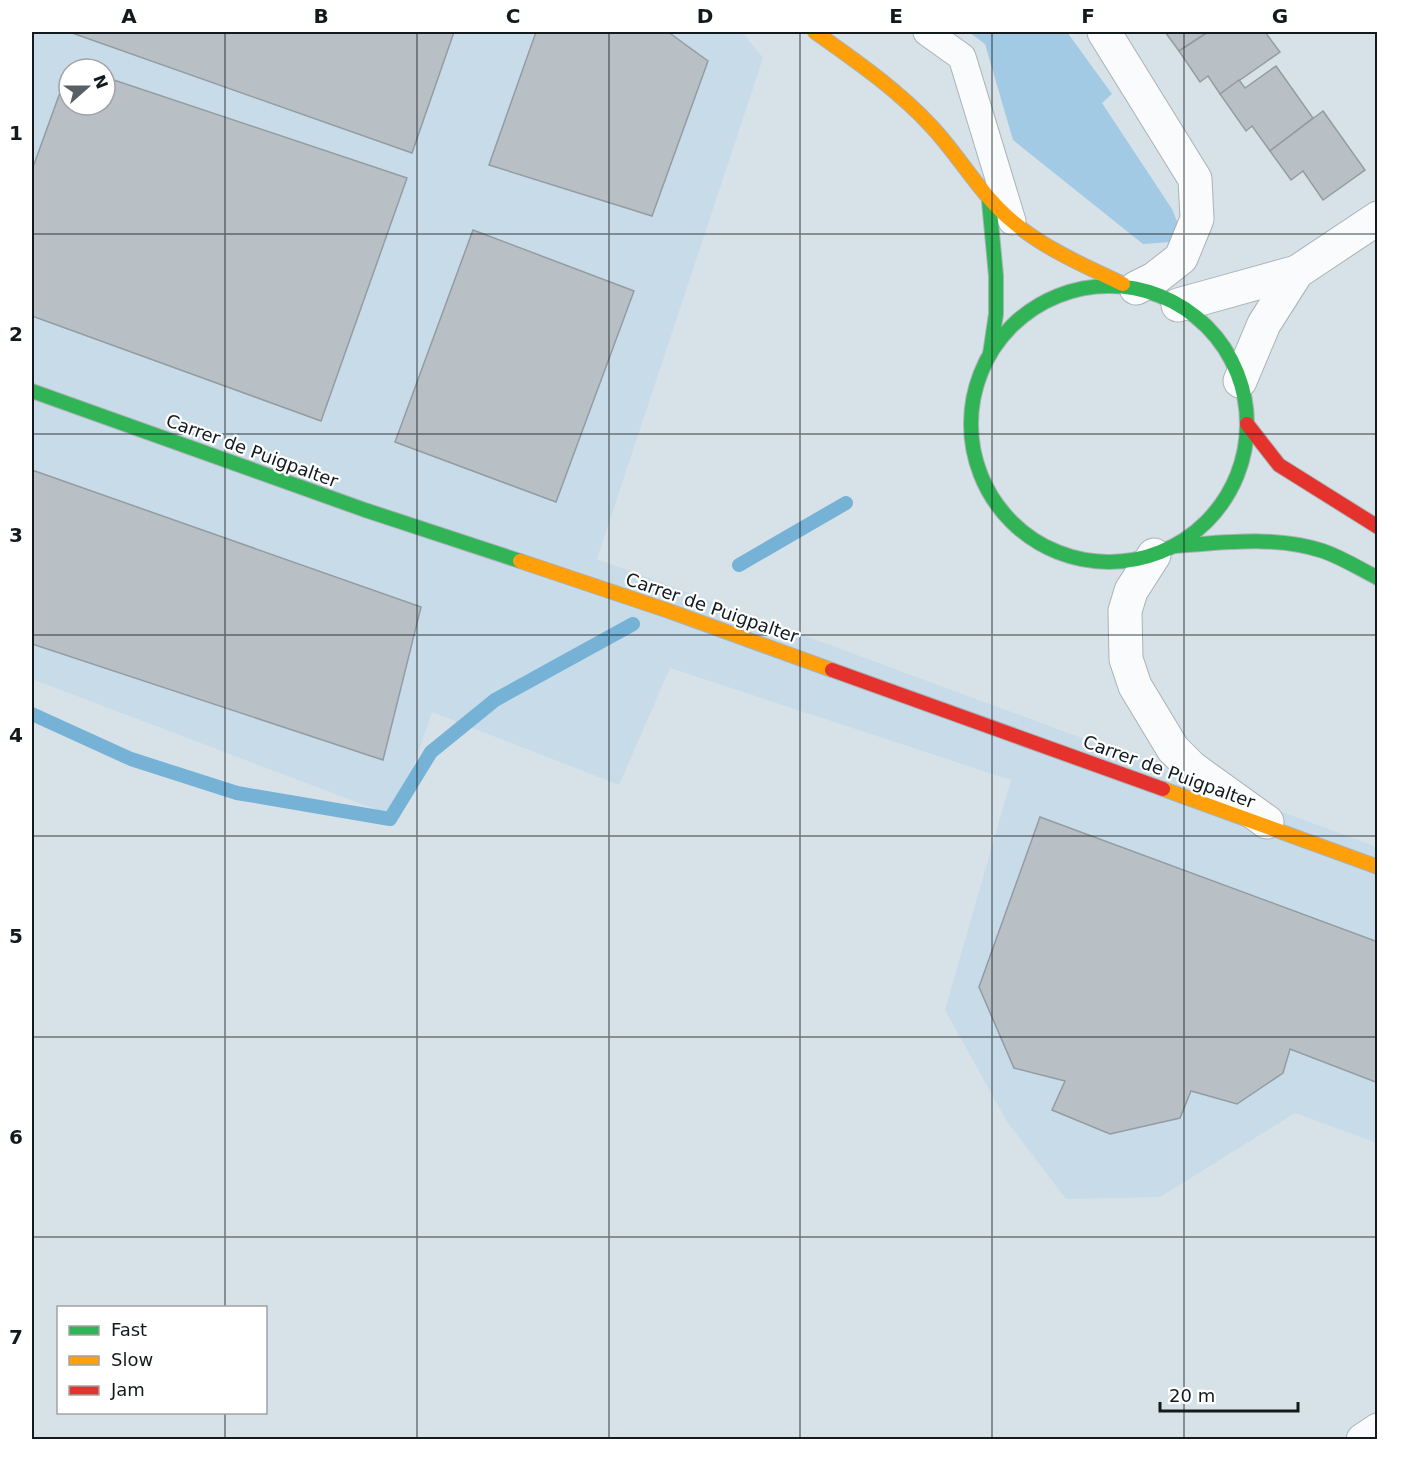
<svg xmlns="http://www.w3.org/2000/svg" width="1409" height="1471" font-family="'DejaVu Sans',sans-serif">
	<style>
		.built { fill: #c7dbe8; fill-rule: evenodd }
		.green { fill: #a2cae4 }
		.lines { fill: none; stroke-linecap: round; stroke-linejoin: round }
		.stream { stroke: #76b2d6; stroke-width: 14 }
		.building { fill: #b8c0c6; stroke: #939ca1; stroke-width: 1.5 }
		.lane-casing { stroke: #aab2b7; stroke-width: 29 }
		.street-casing { stroke: #aab2b7; stroke-width: 35 }
		.fast-casing { stroke: #aab2b7; stroke-width: 16 }
		.slow-casing { stroke: #aab2b7; stroke-width: 16 }
		.jam-casing { stroke: #aab2b7; stroke-width: 16 }
		.lane { stroke: #f9fbfc; stroke-width: 27 }
		.street { stroke: #f9fbfc; stroke-width: 33 }
		.fast { stroke: #30b455; stroke-width: 14 }
		.slow { stroke: #ff9f0a; stroke-width: 14 }
		.jam { stroke: #e5322d; stroke-width: 14 }
		.grid { fill: none; stroke: #131a1e; stroke-width: 1.5; stroke-opacity: 0.55 }
		.labels { text-anchor: middle; stroke-width: 4.5; stroke-linejoin: round; paint-order: stroke }
		.street-label { font-size: 18px; fill: #131a1e; stroke: #fff }
		.neatline { fill: none; stroke: #131a1e; stroke-width: 2 }
		.grid-label { font-size: 20px; text-anchor: middle; font-weight: bold; fill: #131a1e }
	</style>
	<rect width="100%" height="100%" fill="#d7e2e8"/>
	<path class="built" d="M 32,32 L 742,32 L 763,58 L 597,559 L 1377,847 L 1377,1143 L 1295,1113 L 1160,1197 L 1066,1199 L 1006,1120 L 945,1010 L 1011,780 L 670,668 L 619,785 L 432,712 L 396,817 L 32,679 ZM 69,69 L 105,69 L 105,105 L 69,105 Z"/>
	<path class="green" d="M 969,32 L 1067,32 L 1112,94 L 1102,103 L 1172,209 L 1185,241 L 1143,244 L 1013,140 L 985,44 Z"/>
	<g class="lines">
		<g class="stream">
			<path d="M 739,565 L 846,503"/>
			<path d="M 32,714 L 131,759 L 237,793 L 390,819 L 431,752 L 495,700 L 633,624"/>
		</g>
	</g>
	<g class="building">
		<path d="M 536,32 L 668,32 L 708,61 L 652,216 L 489,165 Z"/>
		<path d="M 1165,32 L 1208,32 L 1179,51 Z"/>
		<path d="M 1208,32 L 1265,32 L 1280,52 L 1220,94 L 1208,76 L 1200,82 L 1179,51 Z"/>
		<path d="M 72,33 L 72,32 L 454,32 L 412,153 Z"/>
		<path d="M 70,65 L 80,69 L 69,69 L 69,105 L 105,105 L 105,77 L 407,178 L 321,421 L 32,316 L 32,170 Z"/>
		<path d="M 1276,66 L 1313,118 L 1270,151 L 1252,126 L 1246,131 L 1220,94 L 1239,80 L 1245,88 Z"/>
		<path d="M 1323,111 L 1365,170 L 1323,200 L 1303,171 L 1291,180 L 1270,151 Z"/>
		<path d="M 473,230 L 634,291 L 556,502 L 395,442 Z"/>
		<path d="M 32,470 L 421,607 L 383,760 L 32,644 Z"/>
		<path d="M 1040,817 L 1378,942 L 1378,1083 L 1290,1049 L 1283,1073 L 1237,1104 L 1191,1091 L 1180,1118 L 1110,1134 L 1052,1110 L 1065,1081 L 1014,1068 L 979,987 Z"/>
	</g>
	<g class="lines">
		<g class="lane-casing">
			<path id="lane" d="M 927,32 L 962,57 L 1012,221"/>
		</g>
		<g class="street-casing">
			<g id="street">
				<path d="M 1104,32 L 1195,179 L 1197,219 L 1181,258 L 1154,279 L 1136,288"/>
				<path d="M 1178,305 L 1297,272"/>
				<path d="M 1240,381 L 1264,324 L 1297,272 L 1378,218"/>
				<path d="M 1154,555 L 1131,591 L 1125,611 L 1126,659 L 1135,686 L 1173,749 L 1192,768 L 1267,822"/>
				<path d="M 1363,1440 L 1378,1430"/>
			</g>
		</g>
		<g class="fast-casing">
			<g id="fast">
				<path d="M 989,201 L 996,276 L 996,314 L 990,354"/>
				<circle cx="1109" cy="424" r="138"/>
				<path d="M 32,391 L 365,510 L 520,561"/>
				<path d="M 1174,546 C 1223,543 1275,535 1323,551 C 1343,558 1360,569 1378,578"/>
			</g>
		</g>
		<g class="slow-casing">
			<g id="slow">
				<path d="M 815,32 C 856,61 898,90 932,127 C 960,157 980,194 1012,221 C 1045,249 1085,266 1123,284"/>
				<path d="M 520,561 L 669,611 L 832,670"/>
				<path d="M 1163,789 L 1378,867"/>
			</g>
		</g>
		<g class="jam-casing">
			<g id="jam">
				<path d="M 1247,424 L 1279,465 L 1378,527"/>
				<path d="M 832,670 L 1163,789"/>
			</g>
		</g>
		<use href="#lane" class="lane"/>
		<use href="#street" class="street"/>
		<use href="#fast" class="fast"/>
		<use href="#slow" class="slow"/>
		<use href="#jam" class="jam"/>
	</g>
	<path class="grid" d="M 225,32 L 225,1308M 417,32 L 417,1440M 609,32 L 609,1440M 800,32 L 800,1440M 992,32 L 992,1440M 1184,32 L 1184,1440M 32,234 L 1378,234M 32,434 L 1378,434M 32,635 L 1378,635M 32,836 L 1378,836M 32,1037 L 1378,1037M 32,1237 L 1378,1237M 225,1412 L 225,1440"/>
	<g class="labels">
		<g class="street-label">
			<text transform="translate(252 451) rotate(20)" y="6">Carrer de Puigpalter</text>
			<text transform="translate(712 608) rotate(19)" y="6">Carrer de Puigpalter</text>
			<text transform="translate(1169 772) rotate(20)" y="6">Carrer de Puigpalter</text>
		</g>
	</g>
	<rect width="1409" height="1471" fill="none" stroke="#ffffff" stroke-width="66"/>
	<rect x="57" y="1306" width="210" height="108" fill="#ffffff" stroke="#a1a3a5" stroke-width="1.5"/>
	<rect x="69" y="1326" width="30" height="9" fill="#30b455" stroke="#a1a3a5" stroke-width="1.5"/>
	<text x="111" y="1336" font-size="18" fill="#131a1e">Fast</text>
	<rect x="69" y="1356" width="30" height="9" fill="#ff9f0a" stroke="#a1a3a5" stroke-width="1.5"/>
	<text x="111" y="1366" font-size="18" fill="#131a1e">Slow</text>
	<rect x="69" y="1386" width="30" height="9" fill="#e5322d" stroke="#a1a3a5" stroke-width="1.5"/>
	<text x="111" y="1396" font-size="18" fill="#131a1e">Jam</text>
	<g transform="translate(87 87) rotate(69)"><circle r="28" fill="#ffffff" stroke="#a1a3a5" stroke-width="1.5"/>
	<path d="M0-4.5L10 22L0 15L-10 22Z" fill="#586065"/>
	<text y="-9" font-size="16" font-weight="bold" text-anchor="middle" fill="#131a1e">N</text>
	</g>
	<path d="M1160 1402v9h138v-9" fill="none" stroke="#131a1e" stroke-width="3"/>
	<text x="1169" y="1402" font-size="18" fill="#131a1e" stroke="#ffffff" stroke-width="4.5" paint-order="stroke">20 m</text>
	<rect x="33" y="33" width="1343" height="1405" class="neatline"/>
	<g class="grid-label">
		<text x="129" y="23">A</text>
		<text x="321" y="23">B</text>
		<text x="513" y="23">C</text>
		<text x="705" y="23">D</text>
		<text x="896" y="23">E</text>
		<text x="1088" y="23">F</text>
		<text x="1280" y="23">G</text>
		<text x="16" y="140">1</text>
		<text x="16" y="341">2</text>
		<text x="16" y="542">3</text>
		<text x="16" y="742">4</text>
		<text x="16" y="943">5</text>
		<text x="16" y="1144">6</text>
		<text x="16" y="1344">7</text>
	</g>
</svg>
